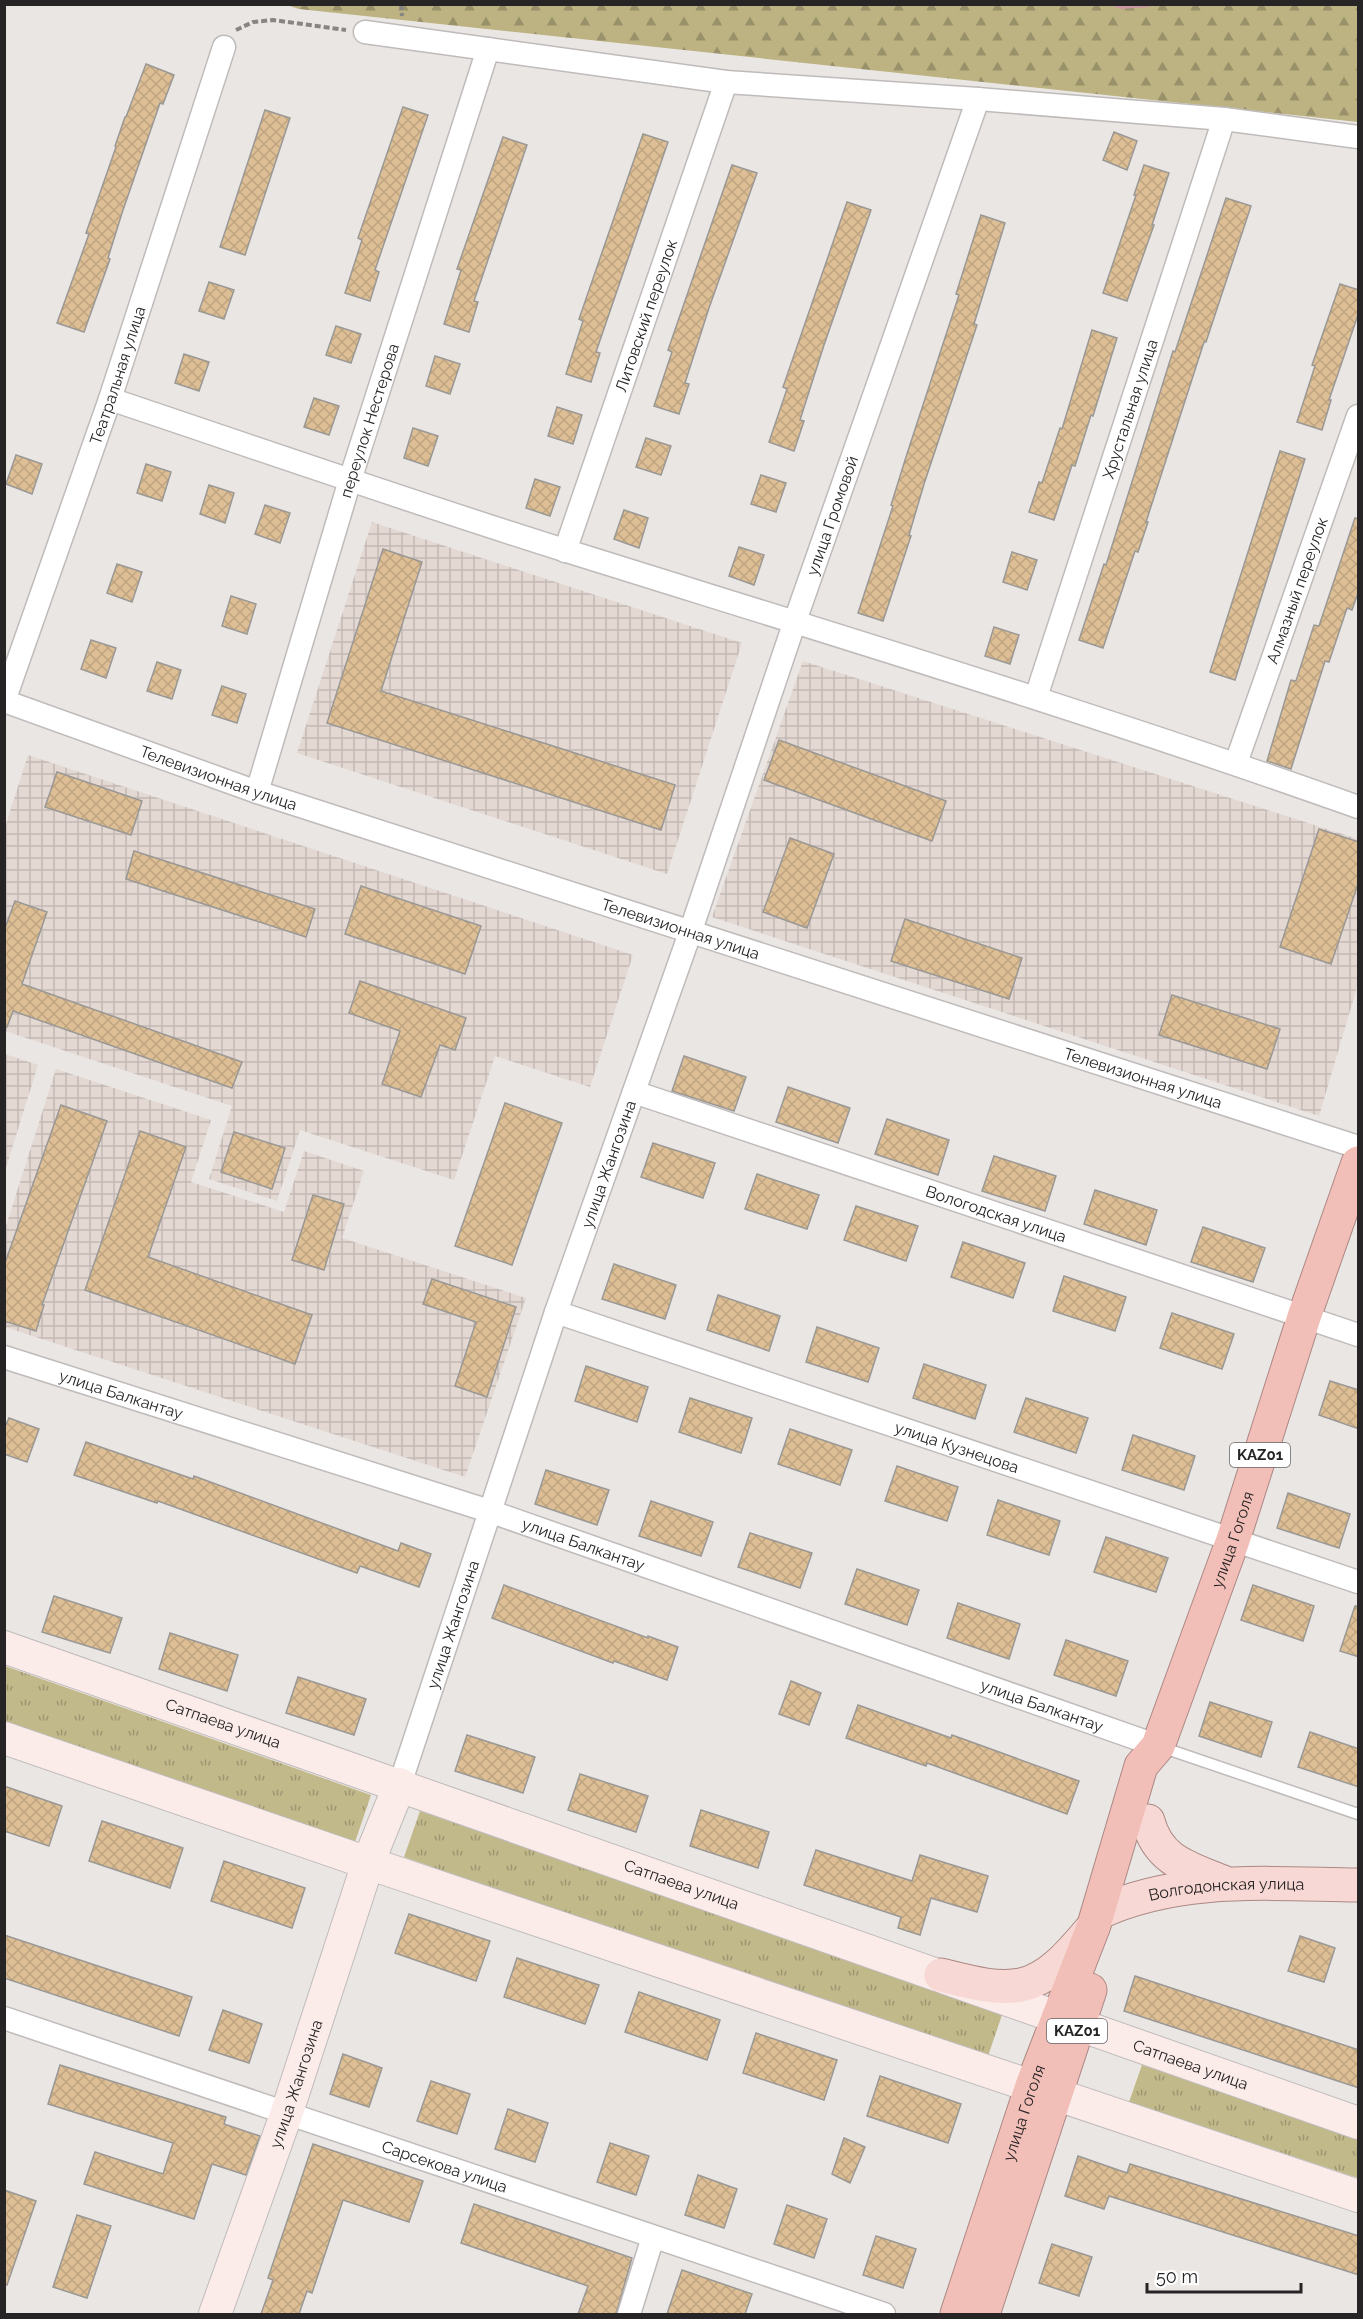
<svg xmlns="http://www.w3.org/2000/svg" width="1363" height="2319" font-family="Raleway,sans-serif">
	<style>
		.industrial { fill: url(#industrial-grid) }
		.forest { fill: url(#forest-firs) }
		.park { fill: url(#park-tufts) }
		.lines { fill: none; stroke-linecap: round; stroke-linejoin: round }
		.stream { stroke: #cc97a3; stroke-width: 6 }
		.building { fill: url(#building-cross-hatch); stroke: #9a9895; stroke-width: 1.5 }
		.lane-casing { stroke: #bfbbba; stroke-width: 13 }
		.street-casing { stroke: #bfbbba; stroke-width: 25 }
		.secondary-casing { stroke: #bfbbba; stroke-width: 34 }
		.primary-casing { stroke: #ab8884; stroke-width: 35 }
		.highway-casing { stroke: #ab8884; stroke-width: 35 }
		.path { stroke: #878483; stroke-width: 4; stroke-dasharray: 6 3; stroke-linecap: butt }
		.lane { stroke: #fff; stroke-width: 10 }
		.street { stroke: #fff; stroke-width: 22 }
		.secondary { stroke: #fbecea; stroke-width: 32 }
		.primary { stroke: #f7d8d4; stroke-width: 33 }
		.highway { stroke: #f2beb8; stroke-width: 33 }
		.labels { text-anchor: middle; stroke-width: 5; stroke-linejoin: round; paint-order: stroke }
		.shield { fill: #fff; stroke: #676666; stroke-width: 1.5 }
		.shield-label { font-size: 15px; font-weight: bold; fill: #262424 }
		.street-label { font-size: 16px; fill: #262424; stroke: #fff }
	</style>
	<defs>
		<pattern id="industrial-grid" width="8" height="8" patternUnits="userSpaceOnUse" patternTransform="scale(1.5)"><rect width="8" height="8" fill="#e3d8d2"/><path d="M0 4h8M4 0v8" fill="none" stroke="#c3b9b4"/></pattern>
		<pattern id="forest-firs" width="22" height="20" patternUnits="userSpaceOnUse" patternTransform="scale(1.5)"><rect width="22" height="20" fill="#bdb382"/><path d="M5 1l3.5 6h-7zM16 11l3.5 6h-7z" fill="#99916a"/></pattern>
		<pattern id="park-tufts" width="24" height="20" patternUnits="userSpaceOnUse" patternTransform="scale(1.5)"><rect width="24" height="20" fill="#c2b98b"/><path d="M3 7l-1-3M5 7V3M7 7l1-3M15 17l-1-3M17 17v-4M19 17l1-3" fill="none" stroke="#9d9671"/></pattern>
		<pattern id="building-cross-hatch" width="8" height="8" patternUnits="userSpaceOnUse" patternTransform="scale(1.5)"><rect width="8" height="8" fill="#debf95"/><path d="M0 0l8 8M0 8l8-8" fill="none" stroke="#bea480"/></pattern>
	</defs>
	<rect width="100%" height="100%" fill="#eae6e4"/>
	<g class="industrial">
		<path d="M 372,522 L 742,643 L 667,874 L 297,753 Z"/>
		<path d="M 803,661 L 1358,839 L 1358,984 L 1319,1116 L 712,917 Z"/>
		<path d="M 28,755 L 633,955 L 590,1087 L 495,1056 L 454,1180 L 300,1130 L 277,1201 L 209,1179 L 232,1106 L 5,1031 L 5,827 Z"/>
		<path d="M 5,1054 L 38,1065 L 5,1171 L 4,1054 Z"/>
		<path d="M 56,1069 L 211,1120 L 191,1182 L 284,1212 L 304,1151 L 364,1171 L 342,1238 L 526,1298 L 465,1477 L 5,1327 L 5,1229 Z"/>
	</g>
	<path class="forest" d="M 287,5 L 1358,5 L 1358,122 L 299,9 Z"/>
	<g class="park">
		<path d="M 5,1666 L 371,1795 L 353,1848 L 5,1726 Z"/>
		<path d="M 420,1811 L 1002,2015 L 986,2062 L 404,1857 Z"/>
		<path d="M 1142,2065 L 1358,2137 L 1358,2178 L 1129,2102 Z"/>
	</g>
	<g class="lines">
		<path class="stream" d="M 1116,4 L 1121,6 L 1148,4"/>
	</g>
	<g class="building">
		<path d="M 146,64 L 174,75 L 163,104 L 160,103 L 122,213 L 108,258 L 110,259 L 84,332 L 57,323 L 89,234 L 86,233 L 116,147 L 115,146 L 125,117 L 126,117 Z"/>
		<path d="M 403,107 L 428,115 L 375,270 L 379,272 L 370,301 L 345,293 L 362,240 L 358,238 Z"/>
		<path d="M 265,110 L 290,118 L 245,255 L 220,247 Z"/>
		<path d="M 1114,132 L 1137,141 L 1127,170 L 1103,160 Z"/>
		<path d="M 643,134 L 668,142 L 596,352 L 600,353 L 591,382 L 566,374 L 583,321 L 579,319 Z"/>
		<path d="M 503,137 L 527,145 L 474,301 L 478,302 L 469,332 L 444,324 L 461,270 L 457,269 Z"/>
		<path d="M 732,165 L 757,173 L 709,308 L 685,383 L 689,384 L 679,414 L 654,406 L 672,352 L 668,350 Z"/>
		<path d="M 1144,165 L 1169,173 L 1152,225 L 1154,225 L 1127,301 L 1103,293 L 1136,195 L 1134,195 Z"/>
		<path d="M 1226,198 L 1251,206 L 1206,342 L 1204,342 L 1146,522 L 1148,522 L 1138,552 L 1135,551 L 1103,648 L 1079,640 L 1104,564 L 1106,565 L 1173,351 L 1175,352 Z"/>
		<path d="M 847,202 L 871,210 L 824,345 L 800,420 L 804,421 L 794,451 L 769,442 L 787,389 L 783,387 Z"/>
		<path d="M 981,215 L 1005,223 L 974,324 L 977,325 L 924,484 L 909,535 L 911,536 L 883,621 L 858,613 L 893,506 L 891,505 L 906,457 L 959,295 L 956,294 Z"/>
		<path d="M 209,282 L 234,290 L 224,319 L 199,311 Z"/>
		<path d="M 1340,284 L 1359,290 L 1359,312 L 1329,400 L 1331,400 L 1322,430 L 1297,422 L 1315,366 L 1312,365 Z"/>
		<path d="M 336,326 L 361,334 L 351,363 L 326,355 Z"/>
		<path d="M 1092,330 L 1117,338 L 1093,416 L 1091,415 L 1075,466 L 1072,465 L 1054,520 L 1029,512 L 1039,482 L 1042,483 L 1060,428 L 1062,429 Z"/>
		<path d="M 184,354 L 209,362 L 199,391 L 175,383 Z"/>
		<path d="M 435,356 L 460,364 L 450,394 L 426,386 Z"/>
		<path d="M 314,398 L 339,406 L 329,435 L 304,427 Z"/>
		<path d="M 557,407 L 582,415 L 573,444 L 548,436 Z"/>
		<path d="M 413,428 L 438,436 L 428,466 L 404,458 Z"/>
		<path d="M 646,438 L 671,446 L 661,475 L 636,467 Z"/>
		<path d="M 1280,451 L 1305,459 L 1235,680 L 1210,672 Z"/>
		<path d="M 16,455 L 42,464 L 32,494 L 6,484 Z"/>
		<path d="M 146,464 L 171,472 L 162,501 L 137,493 Z"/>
		<path d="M 761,475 L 786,483 L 776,512 L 751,504 Z"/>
		<path d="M 535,479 L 560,487 L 550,516 L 526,508 Z"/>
		<path d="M 209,485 L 234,493 L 225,523 L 200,514 Z"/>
		<path d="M 265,505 L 290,513 L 280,543 L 255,534 Z"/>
		<path d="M 624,510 L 648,518 L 639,548 L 614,539 Z"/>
		<path d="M 1355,518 L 1359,519 L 1359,590 L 1352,610 L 1347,608 L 1329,662 L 1325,661 L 1291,769 L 1267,761 L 1291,680 L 1296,681 L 1314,625 L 1319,626 Z"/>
		<path d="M 739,547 L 764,555 L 754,585 L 729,576 Z"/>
		<path d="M 383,549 L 422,562 L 381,691 L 675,785 L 661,830 L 327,723 Z"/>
		<path d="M 1012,552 L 1037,560 L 1027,590 L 1003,582 Z"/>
		<path d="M 117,564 L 142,572 L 132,602 L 107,593 Z"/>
		<path d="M 231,596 L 256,604 L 247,634 L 222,626 Z"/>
		<path d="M 994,627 L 1019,635 L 1010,664 L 985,656 Z"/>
		<path d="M 91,640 L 116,648 L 106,678 L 81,669 Z"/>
		<path d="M 157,662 L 181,670 L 172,699 L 147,691 Z"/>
		<path d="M 222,686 L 246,694 L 237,723 L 212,715 Z"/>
		<path d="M 779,740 L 946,801 L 932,841 L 764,780 Z"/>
		<path d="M 57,772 L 142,801 L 131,835 L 45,807 Z"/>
		<path d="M 1319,829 L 1359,842 L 1359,881 L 1331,964 L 1280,947 Z"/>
		<path d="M 790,838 L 834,854 L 807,928 L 763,912 Z"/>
		<path d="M 134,851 L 315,909 L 306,937 L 126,879 Z"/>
		<path d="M 361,886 L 481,926 L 465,974 L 345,934 Z"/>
		<path d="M 15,901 L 47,912 L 22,984 L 242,1062 L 232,1088 L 13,1011 L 7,1027 L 4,1027 L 4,931 Z"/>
		<path d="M 905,919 L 1022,958 L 1009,999 L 891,961 Z"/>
		<path d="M 360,981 L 466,1018 L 455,1050 L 440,1045 L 421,1097 L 382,1084 L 400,1031 L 349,1013 Z"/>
		<path d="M 1172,995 L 1280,1029 L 1267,1069 L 1159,1035 Z"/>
		<path d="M 684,1056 L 746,1077 L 734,1111 L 672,1091 Z"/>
		<path d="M 788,1087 L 850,1108 L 838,1143 L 776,1122 Z"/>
		<path d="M 505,1103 L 562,1123 L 512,1265 L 455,1246 Z"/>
		<path d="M 61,1105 L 107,1121 L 42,1305 L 44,1305 L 36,1331 L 4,1321 L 4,1266 Z"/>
		<path d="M 887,1119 L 949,1140 L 938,1175 L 875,1154 Z"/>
		<path d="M 140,1131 L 186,1147 L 148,1257 L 312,1315 L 295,1364 L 85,1290 Z"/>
		<path d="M 234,1132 L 285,1148 L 272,1189 L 221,1172 Z"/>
		<path d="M 653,1143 L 715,1163 L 703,1198 L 641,1177 Z"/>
		<path d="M 994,1156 L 1056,1176 L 1045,1211 L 982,1191 Z"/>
		<path d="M 757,1174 L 819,1195 L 807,1229 L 745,1209 Z"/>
		<path d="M 1095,1190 L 1157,1210 L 1146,1245 L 1084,1224 Z"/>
		<path d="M 313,1195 L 344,1204 L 324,1270 L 292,1260 Z"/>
		<path d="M 856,1206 L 918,1226 L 906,1261 L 844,1240 Z"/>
		<path d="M 1203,1227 L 1265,1248 L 1253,1282 L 1191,1262 Z"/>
		<path d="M 963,1242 L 1025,1263 L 1013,1298 L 951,1277 Z"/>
		<path d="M 614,1264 L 676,1285 L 665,1319 L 602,1299 Z"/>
		<path d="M 1064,1276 L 1126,1297 L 1115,1331 L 1053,1311 Z"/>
		<path d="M 432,1279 L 516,1307 L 487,1397 L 455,1386 L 476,1322 L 423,1304 Z"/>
		<path d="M 718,1295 L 780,1316 L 769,1351 L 707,1330 Z"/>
		<path d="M 1172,1313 L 1234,1334 L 1222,1369 L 1160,1348 Z"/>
		<path d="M 817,1327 L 879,1348 L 868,1382 L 806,1362 Z"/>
		<path d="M 924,1364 L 986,1385 L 975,1419 L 913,1398 Z"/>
		<path d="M 586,1366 L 648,1387 L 637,1422 L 575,1401 Z"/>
		<path d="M 1330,1381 L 1359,1390 L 1359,1429 L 1319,1415 Z"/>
		<path d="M 690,1398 L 752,1418 L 741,1453 L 679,1432 Z"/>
		<path d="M 1026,1398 L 1088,1418 L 1076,1453 L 1014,1432 Z"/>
		<path d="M 9,1418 L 39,1429 L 27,1462 L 4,1454 L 4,1429 Z"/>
		<path d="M 790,1429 L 852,1450 L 840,1485 L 778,1464 Z"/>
		<path d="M 1133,1435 L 1195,1456 L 1184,1490 L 1122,1470 Z"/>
		<path d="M 86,1442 L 193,1479 L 194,1476 L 398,1551 L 401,1543 L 431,1554 L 419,1587 L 360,1566 L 357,1573 L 158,1501 L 157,1503 L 74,1475 Z"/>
		<path d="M 897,1466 L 958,1487 L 947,1521 L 885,1501 Z"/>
		<path d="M 546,1470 L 609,1490 L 597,1525 L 535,1504 Z"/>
		<path d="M 1288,1493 L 1350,1514 L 1339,1548 L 1277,1528 Z"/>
		<path d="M 998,1500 L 1060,1521 L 1049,1555 L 987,1535 Z"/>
		<path d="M 651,1501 L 713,1522 L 701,1556 L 639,1536 Z"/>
		<path d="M 750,1533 L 812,1553 L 800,1588 L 738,1567 Z"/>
		<path d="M 1106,1537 L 1168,1558 L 1156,1592 L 1094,1572 Z"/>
		<path d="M 857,1569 L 919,1590 L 907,1625 L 845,1604 Z"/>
		<path d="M 504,1585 L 648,1638 L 648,1636 L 678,1647 L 667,1680 L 614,1661 L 613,1663 L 492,1618 Z"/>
		<path d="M 1253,1585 L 1314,1606 L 1303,1641 L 1241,1620 Z"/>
		<path d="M 54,1596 L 122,1618 L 110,1653 L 42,1632 Z"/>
		<path d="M 958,1603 L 1020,1624 L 1009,1659 L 947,1638 Z"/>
		<path d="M 1355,1606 L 1359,1606 L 1359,1657 L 1340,1651 Z"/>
		<path d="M 170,1633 L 238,1655 L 227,1691 L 159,1669 Z"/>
		<path d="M 1066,1640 L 1128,1661 L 1116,1696 L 1054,1675 Z"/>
		<path d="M 298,1677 L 366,1699 L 354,1735 L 286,1713 Z"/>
		<path d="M 791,1681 L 821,1693 L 809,1725 L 779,1714 Z"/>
		<path d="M 1210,1702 L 1272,1722 L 1261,1757 L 1199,1736 Z"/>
		<path d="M 858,1705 L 951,1738 L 952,1735 L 1079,1781 L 1067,1814 L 927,1763 L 926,1766 L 846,1738 Z"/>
		<path d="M 1310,1732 L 1359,1749 L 1359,1787 L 1298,1767 Z"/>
		<path d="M 467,1735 L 535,1757 L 523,1793 L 455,1771 Z"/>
		<path d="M 580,1774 L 648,1796 L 636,1832 L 568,1810 Z"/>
		<path d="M 4,1786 L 62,1806 L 49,1846 L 4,1831 Z"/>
		<path d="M 701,1810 L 769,1832 L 758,1868 L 690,1846 Z"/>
		<path d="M 102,1821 L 183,1848 L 170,1888 L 89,1861 Z"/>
		<path d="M 816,1850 L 912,1881 L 920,1855 L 988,1876 L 977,1912 L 931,1898 L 920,1935 L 898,1928 L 901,1917 L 804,1885 Z"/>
		<path d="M 224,1861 L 305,1888 L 292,1928 L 211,1901 Z"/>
		<path d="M 409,1914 L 490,1941 L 476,1981 L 395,1953 Z"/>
		<path d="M 4,1935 L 192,1997 L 179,2036 L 4,1978 Z"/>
		<path d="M 1300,1936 L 1335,1948 L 1324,1982 L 1288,1971 Z"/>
		<path d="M 517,1958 L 599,1985 L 585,2024 L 504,1997 Z"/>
		<path d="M 1135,1976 L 1359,2050 L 1359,2088 L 1124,2011 Z"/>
		<path d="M 639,1992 L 720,2020 L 707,2060 L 625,2032 Z"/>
		<path d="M 223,2010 L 262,2024 L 249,2063 L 209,2050 Z"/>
		<path d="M 756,2033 L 837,2060 L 824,2100 L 743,2073 Z"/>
		<path d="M 343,2054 L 382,2068 L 369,2107 L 330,2094 Z"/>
		<path d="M 60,2065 L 226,2117 L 224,2124 L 260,2136 L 246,2175 L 212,2164 L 194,2219 L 84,2184 L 95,2152 L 163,2174 L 173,2143 L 48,2104 Z"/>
		<path d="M 880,2076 L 961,2104 L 948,2143 L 867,2116 Z"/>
		<path d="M 431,2081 L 470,2094 L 457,2134 L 417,2121 Z"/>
		<path d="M 508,2109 L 548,2123 L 535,2162 L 495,2149 Z"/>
		<path d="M 844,2138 L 865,2147 L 850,2183 L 832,2174 Z"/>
		<path d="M 610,2143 L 649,2156 L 636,2195 L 597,2182 Z"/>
		<path d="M 313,2144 L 423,2181 L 409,2222 L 343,2200 L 312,2293 L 307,2291 L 299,2314 L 261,2314 L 273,2280 L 268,2278 Z"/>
		<path d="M 1078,2156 L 1127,2173 L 1130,2164 L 1359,2236 L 1359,2275 L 1109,2196 L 1104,2209 L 1065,2196 Z"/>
		<path d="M 698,2175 L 737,2189 L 724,2228 L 685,2215 Z"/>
		<path d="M 4,2190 L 36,2201 L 7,2285 L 4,2284 Z"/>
		<path d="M 474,2204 L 632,2258 L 616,2314 L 578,2314 L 588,2286 L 461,2243 Z"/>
		<path d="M 787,2205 L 827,2219 L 814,2258 L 774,2244 Z"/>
		<path d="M 77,2215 L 111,2226 L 87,2298 L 53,2287 Z"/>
		<path d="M 876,2236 L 916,2249 L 903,2288 L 863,2275 Z"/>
		<path d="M 1052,2244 L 1092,2257 L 1079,2296 L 1039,2283 Z"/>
		<path d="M 682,2270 L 752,2294 L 745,2314 L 667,2314 Z"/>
	</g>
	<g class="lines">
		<g class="lane-casing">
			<path id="lane" d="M 1161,1747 L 1358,1814"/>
		</g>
		<g class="street-casing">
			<g id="street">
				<path d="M 365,32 L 726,82 L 978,99 L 1224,119 L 1358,137"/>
				<path d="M 110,399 C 262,450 414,503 567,551 C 832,634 1097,714 1358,807"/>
				<path id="s1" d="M 565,551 L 726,82"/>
				<path id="s2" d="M 1036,697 L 1224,119"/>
				<path id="s3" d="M 4,701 L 257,792 L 1358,1147"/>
				<path id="s4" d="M 4,701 L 110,399 L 224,47"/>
				<path id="s5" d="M 1236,763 L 1358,416"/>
				<path id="s6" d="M 257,792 L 350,480 L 488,49"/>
				<path id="s7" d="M 634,1092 L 1358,1335"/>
				<path id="s8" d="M 556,1312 L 1358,1582"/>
				<path id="s9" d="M 4,1357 L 489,1511 L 1158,1746"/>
				<path id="s10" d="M 400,1784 L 556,1312 L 690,933 L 795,621 L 978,99"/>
				<path id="s11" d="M 4,2018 L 884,2314"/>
				<path d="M 629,2314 L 653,2237"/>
			</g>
		</g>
		<g class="secondary-casing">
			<g id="secondary">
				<path id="s12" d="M 4,1647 C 457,1803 907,1965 1358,2123"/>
				<path d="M 4,1738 L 368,1863 L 1358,2196"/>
				<path id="s13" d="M 215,2314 L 286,2115 L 368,1863 L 400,1784"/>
			</g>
		</g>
		<g class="primary-casing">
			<g id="primary">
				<path d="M 1148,1821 C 1158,1861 1189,1868 1223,1882"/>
				<path id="s14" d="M 1098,1913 C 1179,1875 1271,1884 1358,1885"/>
				<path d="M 941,1975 C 966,1981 995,1990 1021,1985 C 1051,1979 1074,1949 1093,1927"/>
			</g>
		</g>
		<g class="highway-casing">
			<g id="highway">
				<path id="s15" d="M 957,2314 L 1032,2086 L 1094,1925 L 1141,1766 L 1158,1746 L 1233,1540 L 1304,1317 L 1358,1163"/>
				<path d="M 983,2314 L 1090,1990"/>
			</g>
		</g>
		<g class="path">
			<path d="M 401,4 L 402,16"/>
			<path d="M 236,30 L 253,22 L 273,20 L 346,30"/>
		</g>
		<use href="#lane" class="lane"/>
		<use href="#street" class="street"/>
		<use href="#secondary" class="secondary"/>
		<use href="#primary" class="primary"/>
		<use href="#highway" class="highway"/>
	</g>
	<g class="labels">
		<g class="shield">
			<rect x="1230" y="1443" width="60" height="24" rx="4.5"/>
			<rect x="1047" y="2019" width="60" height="24" rx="4.5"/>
		</g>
		<g class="shield-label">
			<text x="1260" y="1460">KАZ01</text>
			<text x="1077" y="2036">KАZ01</text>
		</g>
		<g class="street-label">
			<text dy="6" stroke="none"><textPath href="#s1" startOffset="249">Литовский переулок</textPath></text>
			<text dy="6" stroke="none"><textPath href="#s4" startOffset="345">Театральная улица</textPath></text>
			<text dy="6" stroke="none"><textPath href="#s2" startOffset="303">Хрустальная улица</textPath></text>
			<text dy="6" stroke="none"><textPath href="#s6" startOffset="388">переулок Нестерова</textPath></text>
			<text dy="6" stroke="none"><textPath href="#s10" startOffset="1340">улица Громовой</textPath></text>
			<text dy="6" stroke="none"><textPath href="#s5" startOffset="183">Алмазный переулок</textPath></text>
			<text dy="6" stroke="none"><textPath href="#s3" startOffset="228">Телевизионная улица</textPath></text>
			<text dy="6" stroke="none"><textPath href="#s3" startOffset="714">Телевизионная улица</textPath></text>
			<text dy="6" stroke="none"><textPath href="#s3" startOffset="1200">Телевизионная улица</textPath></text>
			<text dy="6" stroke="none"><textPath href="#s10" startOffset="654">улица Жангозина</textPath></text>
			<text dy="6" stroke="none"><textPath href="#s7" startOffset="382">Вологодская улица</textPath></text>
			<text dy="6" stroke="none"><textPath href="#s9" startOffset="123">улица Балкантау</textPath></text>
			<text dy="6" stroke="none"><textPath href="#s8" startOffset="423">улица Кузнецова</textPath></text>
			<text dy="6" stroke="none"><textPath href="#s15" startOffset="824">улица Гоголя</textPath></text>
			<text dy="6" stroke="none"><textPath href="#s9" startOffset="609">улица Балкантау</textPath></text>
			<text dy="6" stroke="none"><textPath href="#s10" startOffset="168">улица Жангозина</textPath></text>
			<text dy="6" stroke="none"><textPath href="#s9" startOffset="1095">улица Балкантау</textPath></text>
			<text dy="6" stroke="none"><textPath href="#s12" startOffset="232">Сатпаева улица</textPath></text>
			<text dy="6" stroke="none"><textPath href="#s12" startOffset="718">Сатпаева улица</textPath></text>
			<text dy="6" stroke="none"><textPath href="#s14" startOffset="132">Волгодонская улица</textPath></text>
			<text dy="6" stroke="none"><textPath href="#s12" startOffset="1258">Сатпаева улица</textPath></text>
			<text dy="6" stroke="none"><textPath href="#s13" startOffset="244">улица Жангозина</textPath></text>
			<text dy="6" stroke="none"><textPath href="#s15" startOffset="212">улица Гоголя</textPath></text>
			<text dy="6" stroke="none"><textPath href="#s11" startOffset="465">Сарсекова улица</textPath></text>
		</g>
	</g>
	<rect width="1363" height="2319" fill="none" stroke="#262424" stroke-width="12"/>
	<path d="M1147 2283v9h154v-9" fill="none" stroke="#262424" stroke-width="3"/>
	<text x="1156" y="2283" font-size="18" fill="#262424" stroke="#ffffff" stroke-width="4.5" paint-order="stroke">50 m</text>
</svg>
